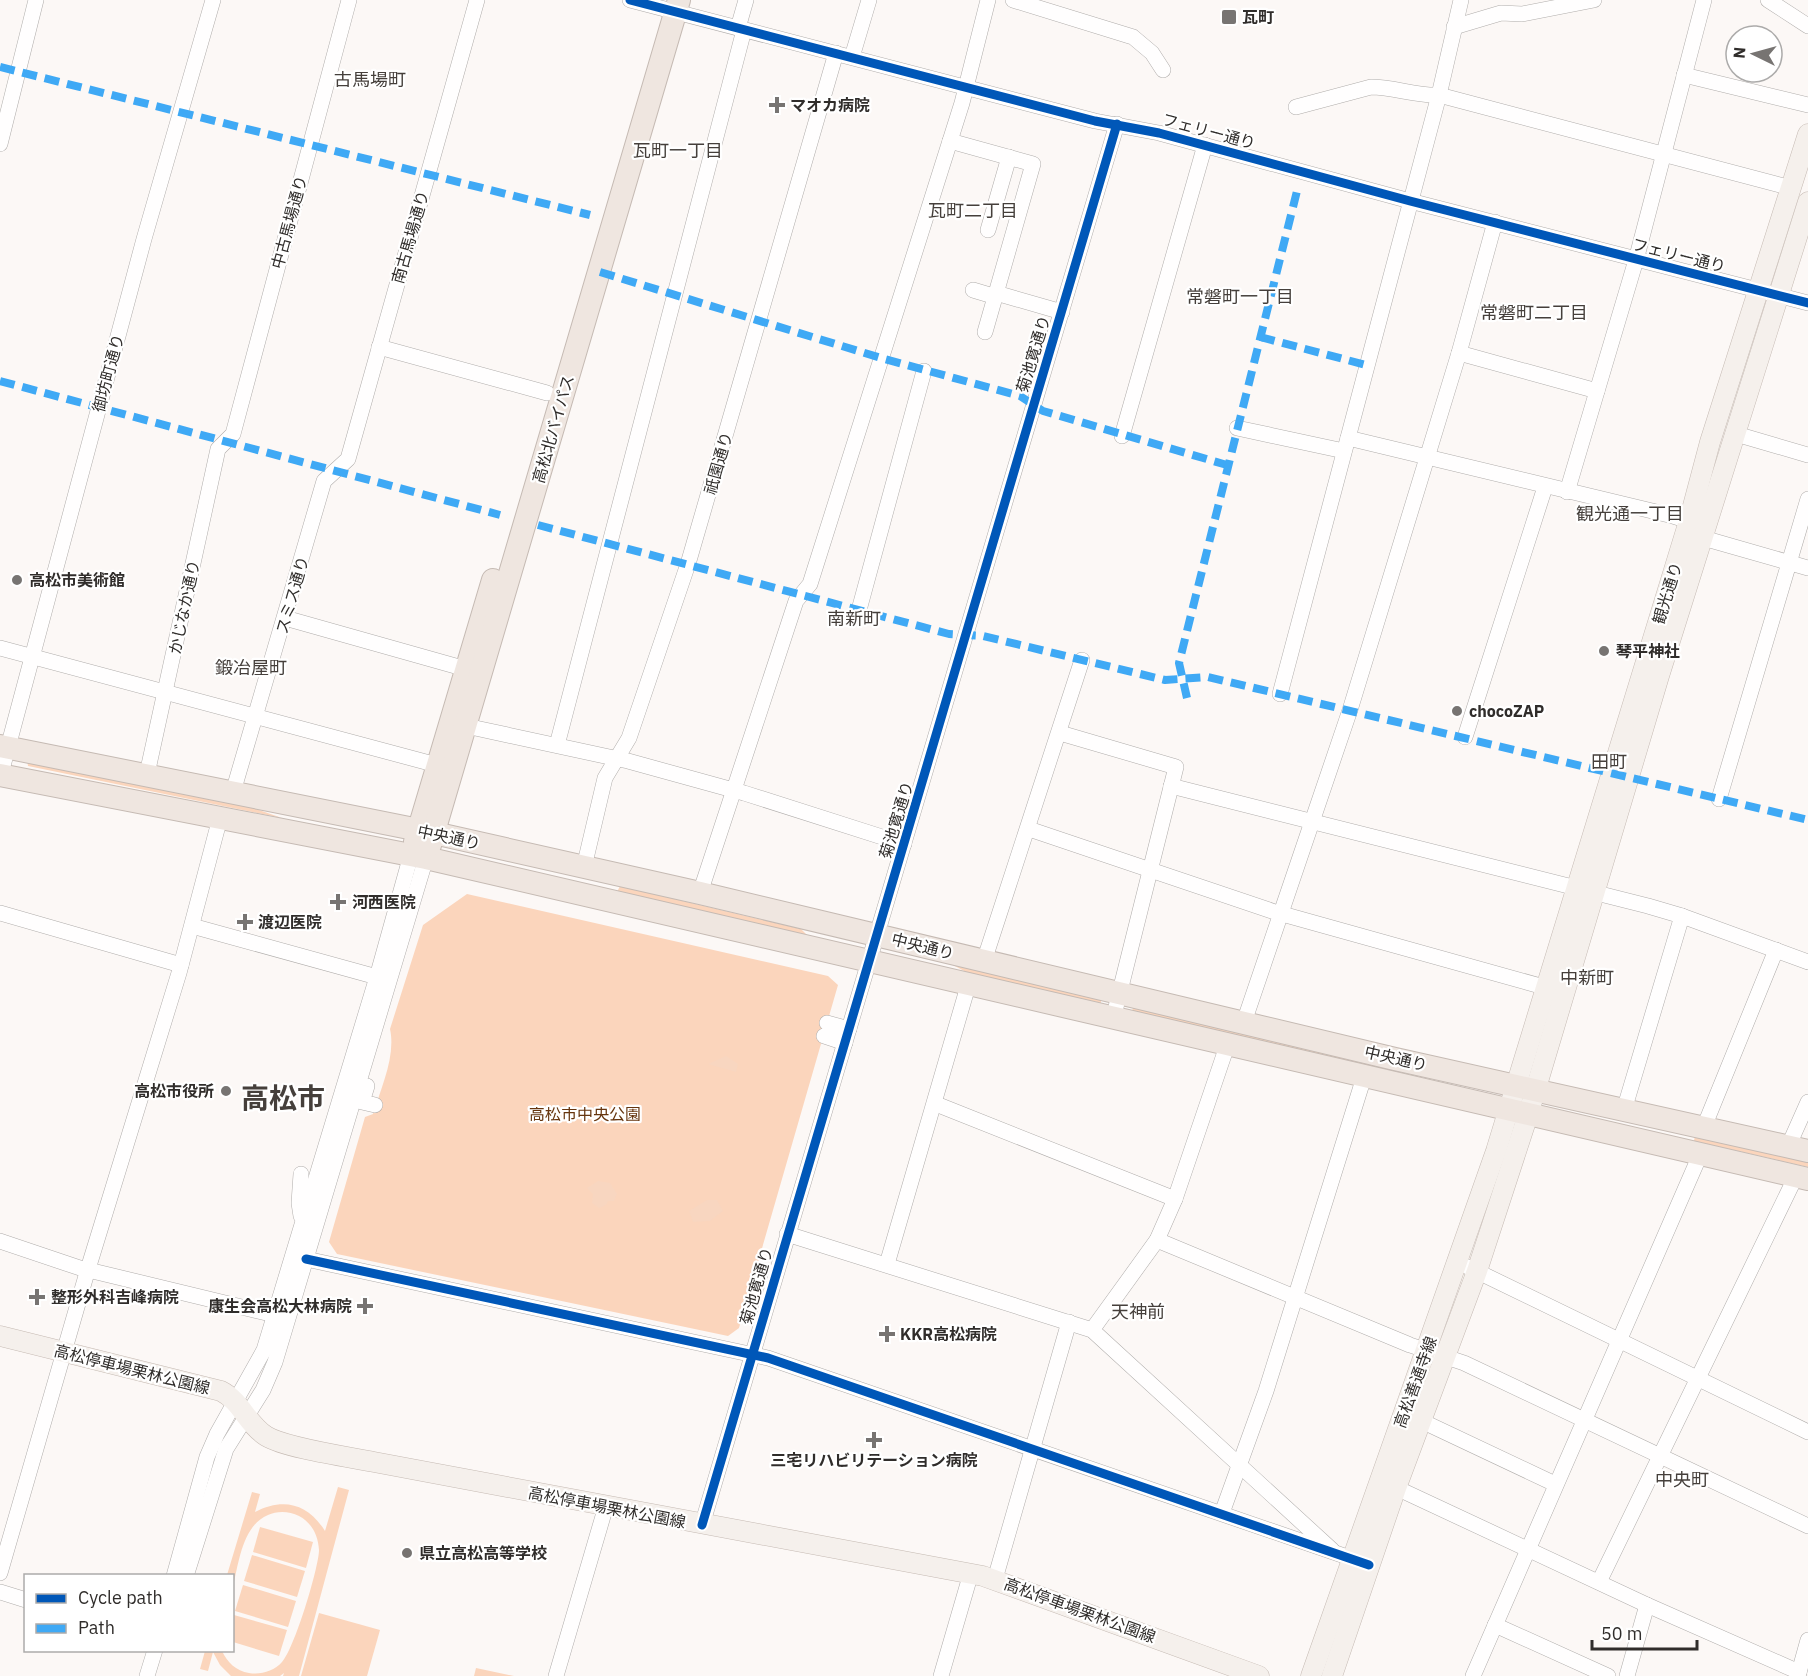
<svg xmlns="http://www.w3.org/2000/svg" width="1808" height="1676" font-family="'IBM Plex Sans','Noto Sans JP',sans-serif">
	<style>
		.green { fill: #fbd5bc }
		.water { fill: #f8d6c0 }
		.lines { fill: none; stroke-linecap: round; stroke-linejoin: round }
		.minor-casing { stroke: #b0adab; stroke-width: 16 }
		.major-casing { stroke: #c5bab3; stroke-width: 21 }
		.highway-casing { stroke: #c5bab3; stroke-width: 24 }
		.minor { stroke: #fffefe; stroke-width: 15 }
		.major { stroke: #f5f0ec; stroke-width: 20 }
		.highway { stroke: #efe6e0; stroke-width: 22 }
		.quiet { stroke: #3fa9f5; stroke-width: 8; stroke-dasharray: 15 8; stroke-linecap: butt }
		.cycleway-casing { stroke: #fff; stroke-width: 13 }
		.cycleway { stroke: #0057b8; stroke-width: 9 }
		.poi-dot { fill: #777472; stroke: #fff; stroke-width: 2 }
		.labels { text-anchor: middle; stroke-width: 4.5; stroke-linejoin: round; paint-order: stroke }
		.poi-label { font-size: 16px; font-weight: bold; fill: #302d2b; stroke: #fff; text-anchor: start }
		.street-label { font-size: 16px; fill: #302d2b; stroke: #fff }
		.park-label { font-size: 16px; fill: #66350e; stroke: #fff }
		.neighbourhood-label { font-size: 18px; fill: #453f3b; stroke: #fff }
		.town-label { font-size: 28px; font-weight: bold; fill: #453f3b; stroke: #fff }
	</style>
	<rect width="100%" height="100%" fill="#fcf8f6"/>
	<g class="green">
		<path d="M 27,760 L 242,804 L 282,818 L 28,766 Z"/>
		<path d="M 620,886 L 801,929 L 810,938 L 617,892 Z"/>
		<path d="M 467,894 L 828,976 L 838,985 L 739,1328 L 728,1336 L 337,1254 L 329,1242 L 365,1117 L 373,1114 C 381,1088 396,1056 390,1029 L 423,925 Z"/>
		<path d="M 951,964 L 1101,999 L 1101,1003 L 968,973 Z"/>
		<path d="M 1133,1007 L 1372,1064 L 1416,1078 L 1132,1012 Z"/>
		<path d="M 1695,1135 L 1808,1160 L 1808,1167 L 1694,1141 Z"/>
		<path d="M 338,1487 L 349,1490 L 299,1676 L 283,1676 L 284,1673 L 280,1676 L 231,1676 L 220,1665 L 213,1652 L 208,1671 L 200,1669 L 205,1651 L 222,1651 C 227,1662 236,1671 249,1673 C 261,1675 274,1671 282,1662 C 294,1650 319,1567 319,1550 C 318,1535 312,1523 299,1516 C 289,1511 277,1511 268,1515 C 242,1526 239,1563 233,1586 L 232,1576 L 227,1575 L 252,1492 L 260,1494 L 255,1512 C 284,1497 308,1504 325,1531 Z"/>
		<path d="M 260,1527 L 313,1542 L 306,1568 L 253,1552 Z"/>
		<path d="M 252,1555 L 305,1571 L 297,1597 L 244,1581 Z"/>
		<path d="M 243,1585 L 296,1601 L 288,1627 L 235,1611 Z"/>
		<path d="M 319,1613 L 380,1630 L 367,1676 L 301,1676 Z"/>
		<path d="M 234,1615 L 287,1630 L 279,1656 L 233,1642 Z"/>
		<path d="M 476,1668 L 514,1676 L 474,1676 Z"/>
	</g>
	<g class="water">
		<path d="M 726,1056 L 738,1064 L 736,1072 L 708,1064 Z"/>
		<path d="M 598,1181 L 610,1183 L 617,1194 L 614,1201 L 608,1201 L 606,1205 L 599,1208 L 592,1203 L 593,1194 L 587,1188 Z"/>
		<path d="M 707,1200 L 717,1200 L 723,1211 L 710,1221 L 693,1222 L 689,1211 Z"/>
	</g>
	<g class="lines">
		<g class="minor-casing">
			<g id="minor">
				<path d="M 630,0 L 1095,121 L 1159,133 L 1410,201 L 1808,303"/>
				<path d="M 1013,0 L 1133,37 L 1152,53 L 1163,70"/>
				<path d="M 1768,0 L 1808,26"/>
				<path d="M 1454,27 L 1501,13 L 1522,14 L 1594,0"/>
				<path d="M 738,28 L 746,0"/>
				<path d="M 852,57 L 869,0"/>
				<path d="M 1684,75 L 1808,105"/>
				<path d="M 1296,107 L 1371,87 C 1394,87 1416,96 1439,95 L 1791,188"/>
				<path d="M 950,141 L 1033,164 L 985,332"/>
				<path d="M 0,144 L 36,0"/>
				<path d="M 988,230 L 1009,157"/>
				<path d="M 973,290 L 993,296 L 996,293 L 1062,312"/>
				<path d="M 379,347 L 547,393"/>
				<path d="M 1459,353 L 1597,391"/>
				<path d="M 1237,428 L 1344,451"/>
				<path d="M 1736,434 L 1808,455"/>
				<path d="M 1122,436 L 1205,145"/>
				<path d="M 1348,438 L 1673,516 L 1689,521 L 1703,538 L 1808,568"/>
				<path d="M 1567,492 L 1636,260 L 1704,0"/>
				<path d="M 859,610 L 924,371"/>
				<path d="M 285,618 L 466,669"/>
				<path d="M 0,648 L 437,765"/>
				<path d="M 1280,694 L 1439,95 L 1461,0"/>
				<path d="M 466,726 L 628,761 L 744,793 L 904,844"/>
				<path d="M 1060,733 L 1176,767 L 1113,1019"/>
				<path d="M 1465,737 L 1545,487"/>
				<path d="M 557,745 L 744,30"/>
				<path d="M 147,774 L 218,449 L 233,434 L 349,0"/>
				<path d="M 0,777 L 144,239 L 213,0"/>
				<path d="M 1171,786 L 1648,906 L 1682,916 L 1808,962"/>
				<path d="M 233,792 L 324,481 L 348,459 L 477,0"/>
				<path d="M 1719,799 L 1808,499"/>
				<path d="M 1029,829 L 1275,912 L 1544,987"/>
				<path d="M 584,867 L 605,778 L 629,738 L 688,564 L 836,53"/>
				<path d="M 700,893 L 796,601 L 810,584 L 962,103 L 988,0"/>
				<path d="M 0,913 L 181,965"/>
				<path d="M 192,926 L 377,977"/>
				<path d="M 984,961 L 1082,660"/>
				<path d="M 1244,1022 L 1350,710 L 1459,353 L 1495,222"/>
				<path d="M 827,1023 L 849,1029"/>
				<path d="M 824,1036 L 845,1043"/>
				<path d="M 367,1086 L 362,1102 L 375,1105"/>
				<path d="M 936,1104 L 1175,1199"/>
				<path d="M 1624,1110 L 1682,916"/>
				<path d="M 1704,1127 L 1776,950"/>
				<path d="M 1788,1147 L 1808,1102"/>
				<path d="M 301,1174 L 299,1203 L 301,1216"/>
				<path d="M 787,1234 L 1092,1330 L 1332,1550"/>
				<path d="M 1157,1240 L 1410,1345 L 1464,1363 L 1808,1526"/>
				<path d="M 0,1241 L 80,1268 L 275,1315"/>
				<path d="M 306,1259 L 768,1358 L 1362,1562"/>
				<path d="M 887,1264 L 968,986"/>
				<path d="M 1468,1267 L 1808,1432"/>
				<path d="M 1092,1330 L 1157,1240 L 1175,1199 L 1227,1046"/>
				<path d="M 1411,1416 L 1555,1484"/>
				<path d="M 1388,1484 L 1647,1605 L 1799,1672"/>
				<path d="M 1222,1513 L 1266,1391 L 1364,1077"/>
				<path d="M 702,1525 L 1117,124"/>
				<path d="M 0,1573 L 88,1269 L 179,973 L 220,818"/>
				<path d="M 174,1576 L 207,1457 L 217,1434 L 264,1350 L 377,977 L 411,855"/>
				<path d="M 186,1576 L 226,1449 L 263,1390 L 275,1362 L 426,858"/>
				<path d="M 995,1579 L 1069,1322"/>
				<path d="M 1599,1582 L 1796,1176"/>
				<path d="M 0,1592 L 26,1600"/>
				<path d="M 1495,1625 L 1608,1676"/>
				<path d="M 147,1676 L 155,1650"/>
				<path d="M 556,1676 L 606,1506"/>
				<path d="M 941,1676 L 971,1573"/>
				<path d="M 1473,1676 L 1700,1155"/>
				<path d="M 1627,1676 L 1647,1605"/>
				<path d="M 1798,1676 L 1808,1640"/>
			</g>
		</g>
		<g class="major-casing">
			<g id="major">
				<path d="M 0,1336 L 221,1391 C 241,1401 247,1424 266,1436 C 285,1448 349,1457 374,1462 L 983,1576 L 1259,1676"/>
				<path d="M 1311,1676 L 1496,1151 L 1689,521 L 1710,442 L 1808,134"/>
				<path d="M 1332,1676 L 1396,1488 L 1477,1271 L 1528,1115 L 1659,676 L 1808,202"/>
			</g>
		</g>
		<g class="highway-casing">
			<g id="highway">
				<path d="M 0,746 L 434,833 L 700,893 L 1395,1059 L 1808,1151"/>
				<path d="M 0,775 L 426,858 L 1808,1179"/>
				<path d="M 415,842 L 493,580"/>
				<path d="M 430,845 L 679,0"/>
			</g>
		</g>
		<use href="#minor" class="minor"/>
		<use href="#major" class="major"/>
		<use href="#highway" class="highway"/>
		<g class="quiet">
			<path d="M 0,67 L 590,215"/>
			<path d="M 600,272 L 881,358 L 1020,396 L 1043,411 L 1227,465"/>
			<path d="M 1260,337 L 1366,365"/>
			<path d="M 0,381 L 500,515"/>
			<path d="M 538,525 L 949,634 L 983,636 L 1165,680 L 1208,677 L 1808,820"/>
			<path d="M 1187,698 L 1179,663 L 1298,187"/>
		</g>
		<g class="cycleway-casing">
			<g id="cycleway">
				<path d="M 630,0 L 1095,121 L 1159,133 L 1410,201 L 1808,303"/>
				<path d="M 306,1259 L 768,1358 L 1369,1565"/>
				<path d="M 702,1525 L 1117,124"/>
			</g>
		</g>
		<use href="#cycleway" class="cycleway"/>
	</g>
	<g class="poi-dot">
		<rect x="1221" y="9" width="16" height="16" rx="3"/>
		<path d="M774 96h6v6h6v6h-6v6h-6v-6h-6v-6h6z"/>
		<circle cx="17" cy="580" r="6"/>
		<circle cx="1604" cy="651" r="6"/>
		<circle cx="1457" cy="711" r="6"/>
		<path d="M335 893h6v6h6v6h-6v6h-6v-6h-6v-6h6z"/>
		<path d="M242 913h6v6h6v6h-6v6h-6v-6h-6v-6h6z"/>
		<circle cx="226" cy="1091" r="6"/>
		<path d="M34 1288h6v6h6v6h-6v6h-6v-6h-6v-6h6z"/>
		<path d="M362 1297h6v6h6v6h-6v6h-6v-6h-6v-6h6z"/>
		<path d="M884 1325h6v6h6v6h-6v6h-6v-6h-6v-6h6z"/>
		<path d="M871 1431h6v6h6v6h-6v6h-6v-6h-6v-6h6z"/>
		<circle cx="407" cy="1553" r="6"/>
	</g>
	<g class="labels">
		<g class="poi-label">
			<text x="1242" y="23">瓦町</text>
			<text x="790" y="111">マオカ病院</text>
			<text x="29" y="586">高松市美術館</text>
			<text x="1616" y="657">琴平神社</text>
			<text x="1469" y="717">chocoZAP</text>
			<text x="352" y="908">河西医院</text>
			<text x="258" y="928">渡辺医院</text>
			<text x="214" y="1097" text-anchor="end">高松市役所</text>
			<text x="51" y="1303">整形外科吉峰病院</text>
			<text x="352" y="1312" text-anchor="end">康生会高松大林病院</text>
			<text x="900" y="1340">KKR高松病院</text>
			<text x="874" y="1466" text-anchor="middle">三宅リハビリテーション病院</text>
			<text x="419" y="1559">県立高松高等学校</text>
		</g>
		<g class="street-label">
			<text transform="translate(1209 131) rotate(15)" y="6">フェリー通り</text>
			<text transform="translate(289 222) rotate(-75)" y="6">中古馬場通り</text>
			<text transform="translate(410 237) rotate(-74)" y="6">南古馬場通り</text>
			<text transform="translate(1679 255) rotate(14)" y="6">フェリー通り</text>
			<text transform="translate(1033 354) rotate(-73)" y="6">菊池寛通り</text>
			<text transform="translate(108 373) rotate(-75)" y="6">御坊町通り</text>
			<text transform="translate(553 429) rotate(-74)" y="6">高松北バイパス</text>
			<text transform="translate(718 463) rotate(-74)" y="6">祇園通り</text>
			<text transform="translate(1667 593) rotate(-73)" y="6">観光通り</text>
			<text transform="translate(292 595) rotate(-74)" y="6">スミス通り</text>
			<text transform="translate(184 607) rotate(-78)" y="6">かじなか通り</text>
			<text transform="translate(896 820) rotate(-73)" y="6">菊池寛通り</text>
			<text transform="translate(449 837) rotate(12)" y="6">中央通り</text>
			<text transform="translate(923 946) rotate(14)" y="6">中央通り</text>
			<text transform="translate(1396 1058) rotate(13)" y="6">中央通り</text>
			<text transform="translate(756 1286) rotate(-74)" y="6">菊池寛通り</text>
			<text transform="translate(132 1369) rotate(14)" y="6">高松停車場栗林公園線</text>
			<text transform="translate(1415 1382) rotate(-70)" y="6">高松善通寺線</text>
			<text transform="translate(607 1507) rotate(11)" y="6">高松停車場栗林公園線</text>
			<text transform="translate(1080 1610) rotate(20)" y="6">高松停車場栗林公園線</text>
		</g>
		<g class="park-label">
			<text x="585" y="1120">高松市中央公園</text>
		</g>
		<g class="neighbourhood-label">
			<text x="370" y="86">古馬場町</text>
			<text x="678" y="157">瓦町一丁目</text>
			<text x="973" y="217">瓦町二丁目</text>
			<text x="1240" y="303">常磐町一丁目</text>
			<text x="1534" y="319">常磐町二丁目</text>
			<text x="1630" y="520">観光通一丁目</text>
			<text x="854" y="625">南新町</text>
			<text x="251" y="674">鍛冶屋町</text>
			<text x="1609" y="768">田町</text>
			<text x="1587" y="984">中新町</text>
			<text x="1138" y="1318">天神前</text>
			<text x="1682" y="1486">中央町</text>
		</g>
		<g class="town-label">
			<text x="283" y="1108">高松市</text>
		</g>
	</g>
	<rect x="24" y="1574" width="210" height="78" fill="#ffffff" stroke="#acabaa" stroke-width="1.5"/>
	<rect x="36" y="1594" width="30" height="9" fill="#0057b8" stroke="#acabaa" stroke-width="1.5"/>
	<text x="78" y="1604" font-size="18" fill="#302d2b">Cycle path</text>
	<rect x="36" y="1624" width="30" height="9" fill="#3fa9f5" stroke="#acabaa" stroke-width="1.5"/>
	<text x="78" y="1634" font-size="18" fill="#302d2b">Path</text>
	<g transform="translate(1754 54) rotate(275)"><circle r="28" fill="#ffffff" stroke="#acabaa" stroke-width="1.5"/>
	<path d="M0-4.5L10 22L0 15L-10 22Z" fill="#777472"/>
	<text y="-9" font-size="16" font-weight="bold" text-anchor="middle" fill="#302d2b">N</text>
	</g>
	<path d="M1592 1640v9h105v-9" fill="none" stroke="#302d2b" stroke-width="3"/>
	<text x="1601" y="1640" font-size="18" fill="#302d2b" stroke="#ffffff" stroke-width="4.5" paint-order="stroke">50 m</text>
</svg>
